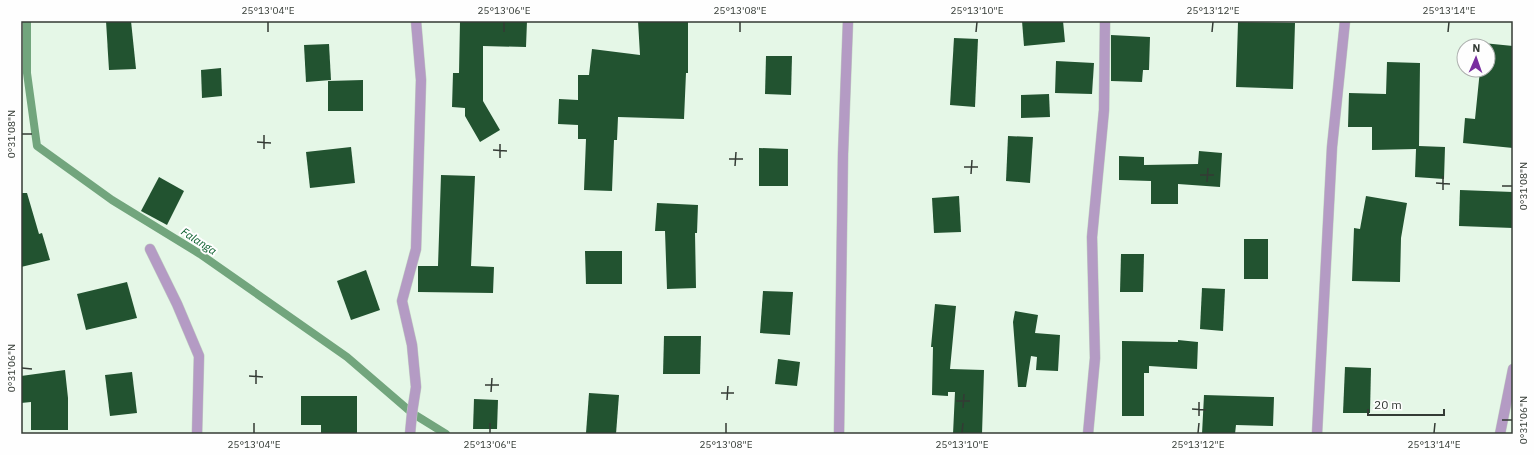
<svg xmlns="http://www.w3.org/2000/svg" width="1534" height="455" font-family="'IBM Plex Sans',sans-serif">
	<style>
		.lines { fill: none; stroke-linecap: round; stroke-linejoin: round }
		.stream { stroke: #72a57d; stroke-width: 8 }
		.building { fill: #225330 }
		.minor-casing { stroke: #c2d1c3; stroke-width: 11 }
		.minor { stroke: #b49bc4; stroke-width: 10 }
		.ticks { fill: none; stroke: #343b35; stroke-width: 1.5 }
		.labels { text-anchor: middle; stroke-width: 4; stroke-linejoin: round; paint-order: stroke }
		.water-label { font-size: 11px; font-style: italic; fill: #065c29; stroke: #fefefe }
		.neatline { fill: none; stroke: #343b35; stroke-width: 1.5 }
		.ticks-label { font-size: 10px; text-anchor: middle; fill: #343b35 }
	</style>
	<rect width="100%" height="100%" fill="#e5f7e7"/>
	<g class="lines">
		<path class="stream" d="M 27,21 L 27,73 L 37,146 L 112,200 L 200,254 L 347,357 L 412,413 L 446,434"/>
	</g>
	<g class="building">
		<path d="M 106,21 L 131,21 L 136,69 L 109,70 Z"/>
		<path d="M 460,21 L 527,21 L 526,47 L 483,46 L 483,101 L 500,130 L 480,142 L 465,116 L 465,108 L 452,107 L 453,73 L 459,73 Z"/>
		<path d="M 638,21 L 688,21 L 688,73 L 686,73 L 684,119 L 618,117 L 617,140 L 614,140 L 612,191 L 584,190 L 586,139 L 578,139 L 578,125 L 558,124 L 559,99 L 578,100 L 578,75 L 589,75 L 592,49 L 640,55 Z"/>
		<path d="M 1022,21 L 1063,21 L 1065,42 L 1024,46 Z"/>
		<path d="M 1238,22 L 1295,23 L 1293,89 L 1236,87 Z"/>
		<path d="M 1111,35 L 1150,37 L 1149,70 L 1143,70 L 1142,82 L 1111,81 Z"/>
		<path d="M 954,38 L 978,39 L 975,107 L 950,105 Z"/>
		<path d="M 1483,43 L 1513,46 L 1513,148 L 1463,143 L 1465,118 L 1475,119 L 1480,70 L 1488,70 L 1488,46 L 1483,46 Z"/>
		<path d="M 329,44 L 331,80 L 306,82 L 304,45 Z"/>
		<path d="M 766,56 L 792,56 L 791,95 L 765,94 Z"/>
		<path d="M 1056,61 L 1094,63 L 1092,94 L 1055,93 Z"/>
		<path d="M 1387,62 L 1420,63 L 1419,146 L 1445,147 L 1444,179 L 1415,177 L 1416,149 L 1372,150 L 1372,127 L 1348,127 L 1349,93 L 1386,94 Z"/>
		<path d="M 221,68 L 222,96 L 202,98 L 201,70 Z"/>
		<path d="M 363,80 L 363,111 L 328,111 L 328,81 Z"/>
		<path d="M 1049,94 L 1050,117 L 1021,118 L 1021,95 Z"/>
		<path d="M 1008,136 L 1033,137 L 1030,183 L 1006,181 Z"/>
		<path d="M 351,147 L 355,183 L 310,188 L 306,152 Z"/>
		<path d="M 759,148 L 788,149 L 788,186 L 759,186 Z"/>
		<path d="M 1199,151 L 1222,153 L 1220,187 L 1178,184 L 1178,204 L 1151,204 L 1151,181 L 1119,180 L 1119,156 L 1144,157 L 1144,165 L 1198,164 Z"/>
		<path d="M 441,175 L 475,176 L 471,266 L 494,267 L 493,293 L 418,292 L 418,266 L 438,266 Z"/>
		<path d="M 159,177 L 184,191 L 167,225 L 141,211 Z"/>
		<path d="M 1460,190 L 1513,192 L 1513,228 L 1459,226 Z"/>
		<path d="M 21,193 L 27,193 L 39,234 L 42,233 L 50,260 L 21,267 Z"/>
		<path d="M 959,196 L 961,232 L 934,233 L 932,198 Z"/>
		<path d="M 1366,196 L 1407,203 L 1401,238 L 1400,282 L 1352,281 L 1354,228 L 1360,229 Z"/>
		<path d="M 657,203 L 698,205 L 697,233 L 695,233 L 696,288 L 667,289 L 665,231 L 655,231 Z"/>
		<rect x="1244" y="239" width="24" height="40"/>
		<path d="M 585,251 L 622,251 L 622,284 L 586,284 Z"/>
		<path d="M 1121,254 L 1144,254 L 1143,292 L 1120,292 Z"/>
		<path d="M 366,270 L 380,310 L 351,320 L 337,281 Z"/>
		<path d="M 127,282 L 137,318 L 86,330 L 77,294 Z"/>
		<path d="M 1202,288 L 1225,289 L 1223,331 L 1200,329 Z"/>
		<path d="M 763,291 L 793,292 L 790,335 L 760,333 Z"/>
		<path d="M 935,304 L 956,306 L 950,369 L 984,370 L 982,434 L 953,434 L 955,392 L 948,392 L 948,396 L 932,395 L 933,347 L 931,347 Z"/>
		<path d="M 1015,311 L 1038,315 L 1035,333 L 1060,335 L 1058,371 L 1036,370 L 1037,357 L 1031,356 L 1026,387 L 1018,387 L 1013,322 Z"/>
		<path d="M 664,336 L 701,336 L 700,374 L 663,374 Z"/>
		<path d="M 1178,340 L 1198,342 L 1197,369 L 1149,366 L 1149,373 L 1144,373 L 1144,416 L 1122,416 L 1122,341 L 1178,342 Z"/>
		<path d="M 778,359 L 800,362 L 797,386 L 775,384 Z"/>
		<path d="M 1345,367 L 1371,368 L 1370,413 L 1343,413 Z"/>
		<path d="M 65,370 L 68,398 L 68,430 L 31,430 L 31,402 L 21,403 L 21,376 Z"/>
		<path d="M 132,372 L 137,413 L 110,416 L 105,375 Z"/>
		<path d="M 589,393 L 619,395 L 616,434 L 586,433 Z"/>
		<path d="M 1204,395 L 1274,397 L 1273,426 L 1236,425 L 1235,434 L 1202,434 Z"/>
		<path d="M 301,396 L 357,396 L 357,434 L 321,434 L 321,425 L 301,425 Z"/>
		<path d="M 474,399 L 498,400 L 497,429 L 473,429 Z"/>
	</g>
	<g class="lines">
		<g class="minor-casing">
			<g id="minor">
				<path d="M 150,249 L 177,304 L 199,356 L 197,434"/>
				<path d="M 410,434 L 412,413 L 416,387 L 412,345 L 402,301 L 416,249 L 421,80 L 416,21"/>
				<path d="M 839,434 L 843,154 L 848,21"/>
				<path d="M 1088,434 L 1095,358 L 1092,237 L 1104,110 L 1105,21"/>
				<path d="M 1317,434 L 1332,147 L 1345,21"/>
				<path d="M 1500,434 L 1513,369"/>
			</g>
		</g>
		<use href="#minor" class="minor"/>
	</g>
	<path class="ticks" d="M 268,32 L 268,22M 504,32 L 504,22M 740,32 L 740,22M 976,32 L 977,22M 1212,32 L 1213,22M 1448,32 L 1449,22M 22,134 L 32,134M 257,142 L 271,143M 264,149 L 264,135M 493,150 L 507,151M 500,158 L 500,144M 729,159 L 743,159M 735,166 L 736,152M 964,167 L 978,167M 971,174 L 972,160M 1200,175 L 1214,175M 1207,182 L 1208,168M 1436,183 L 1450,184M 1502,186 L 1512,186M 1443,190 L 1443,176M 22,368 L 32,369M 249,376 L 263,377M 256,384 L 256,370M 485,385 L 499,385M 491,392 L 492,378M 721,393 L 734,393M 727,400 L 728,386M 956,401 L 970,401M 963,408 L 964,394M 1192,409 L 1206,410M 1199,416 L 1199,402M 1502,420 L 1512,420M 254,433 L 254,423M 490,433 L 490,423M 726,433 L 726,423M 962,433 L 963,423M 1198,433 L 1199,423M 1434,433 L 1435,423"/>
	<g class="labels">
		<g class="water-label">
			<text transform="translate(199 241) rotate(33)" y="4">Falanga</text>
		</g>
	</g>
	<rect width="1534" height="455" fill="none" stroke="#fefefe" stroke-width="44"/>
	<g transform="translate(1476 58) rotate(2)"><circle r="19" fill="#fefefe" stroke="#adb0ae"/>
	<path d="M0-3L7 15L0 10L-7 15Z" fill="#792ea0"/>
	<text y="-6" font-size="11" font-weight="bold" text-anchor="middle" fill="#343b35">N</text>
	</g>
	<path d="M1368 409v6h76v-6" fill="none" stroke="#343b35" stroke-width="2"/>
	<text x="1374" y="409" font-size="12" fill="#343b35" stroke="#fefefe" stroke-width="3" paint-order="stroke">20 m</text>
	<rect x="22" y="22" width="1490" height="411" class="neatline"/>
	<g class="ticks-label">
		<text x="268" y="14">25°13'04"E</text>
		<text x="504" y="14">25°13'06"E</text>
		<text x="740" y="14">25°13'08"E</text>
		<text x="977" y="14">25°13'10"E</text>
		<text x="1213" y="14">25°13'12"E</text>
		<text x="1449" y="14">25°13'14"E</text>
		<text transform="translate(11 134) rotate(-90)" y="4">0°31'08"N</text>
		<text transform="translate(1523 186) rotate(-90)" y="4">0°31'08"N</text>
		<text transform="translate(11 368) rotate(-90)" y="4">0°31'06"N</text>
		<text transform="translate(1523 420) rotate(-90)" y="4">0°31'06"N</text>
		<text x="254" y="448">25°13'04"E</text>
		<text x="490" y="448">25°13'06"E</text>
		<text x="726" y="448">25°13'08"E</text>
		<text x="962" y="448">25°13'10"E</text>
		<text x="1198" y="448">25°13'12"E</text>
		<text x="1434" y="448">25°13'14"E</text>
	</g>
</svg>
